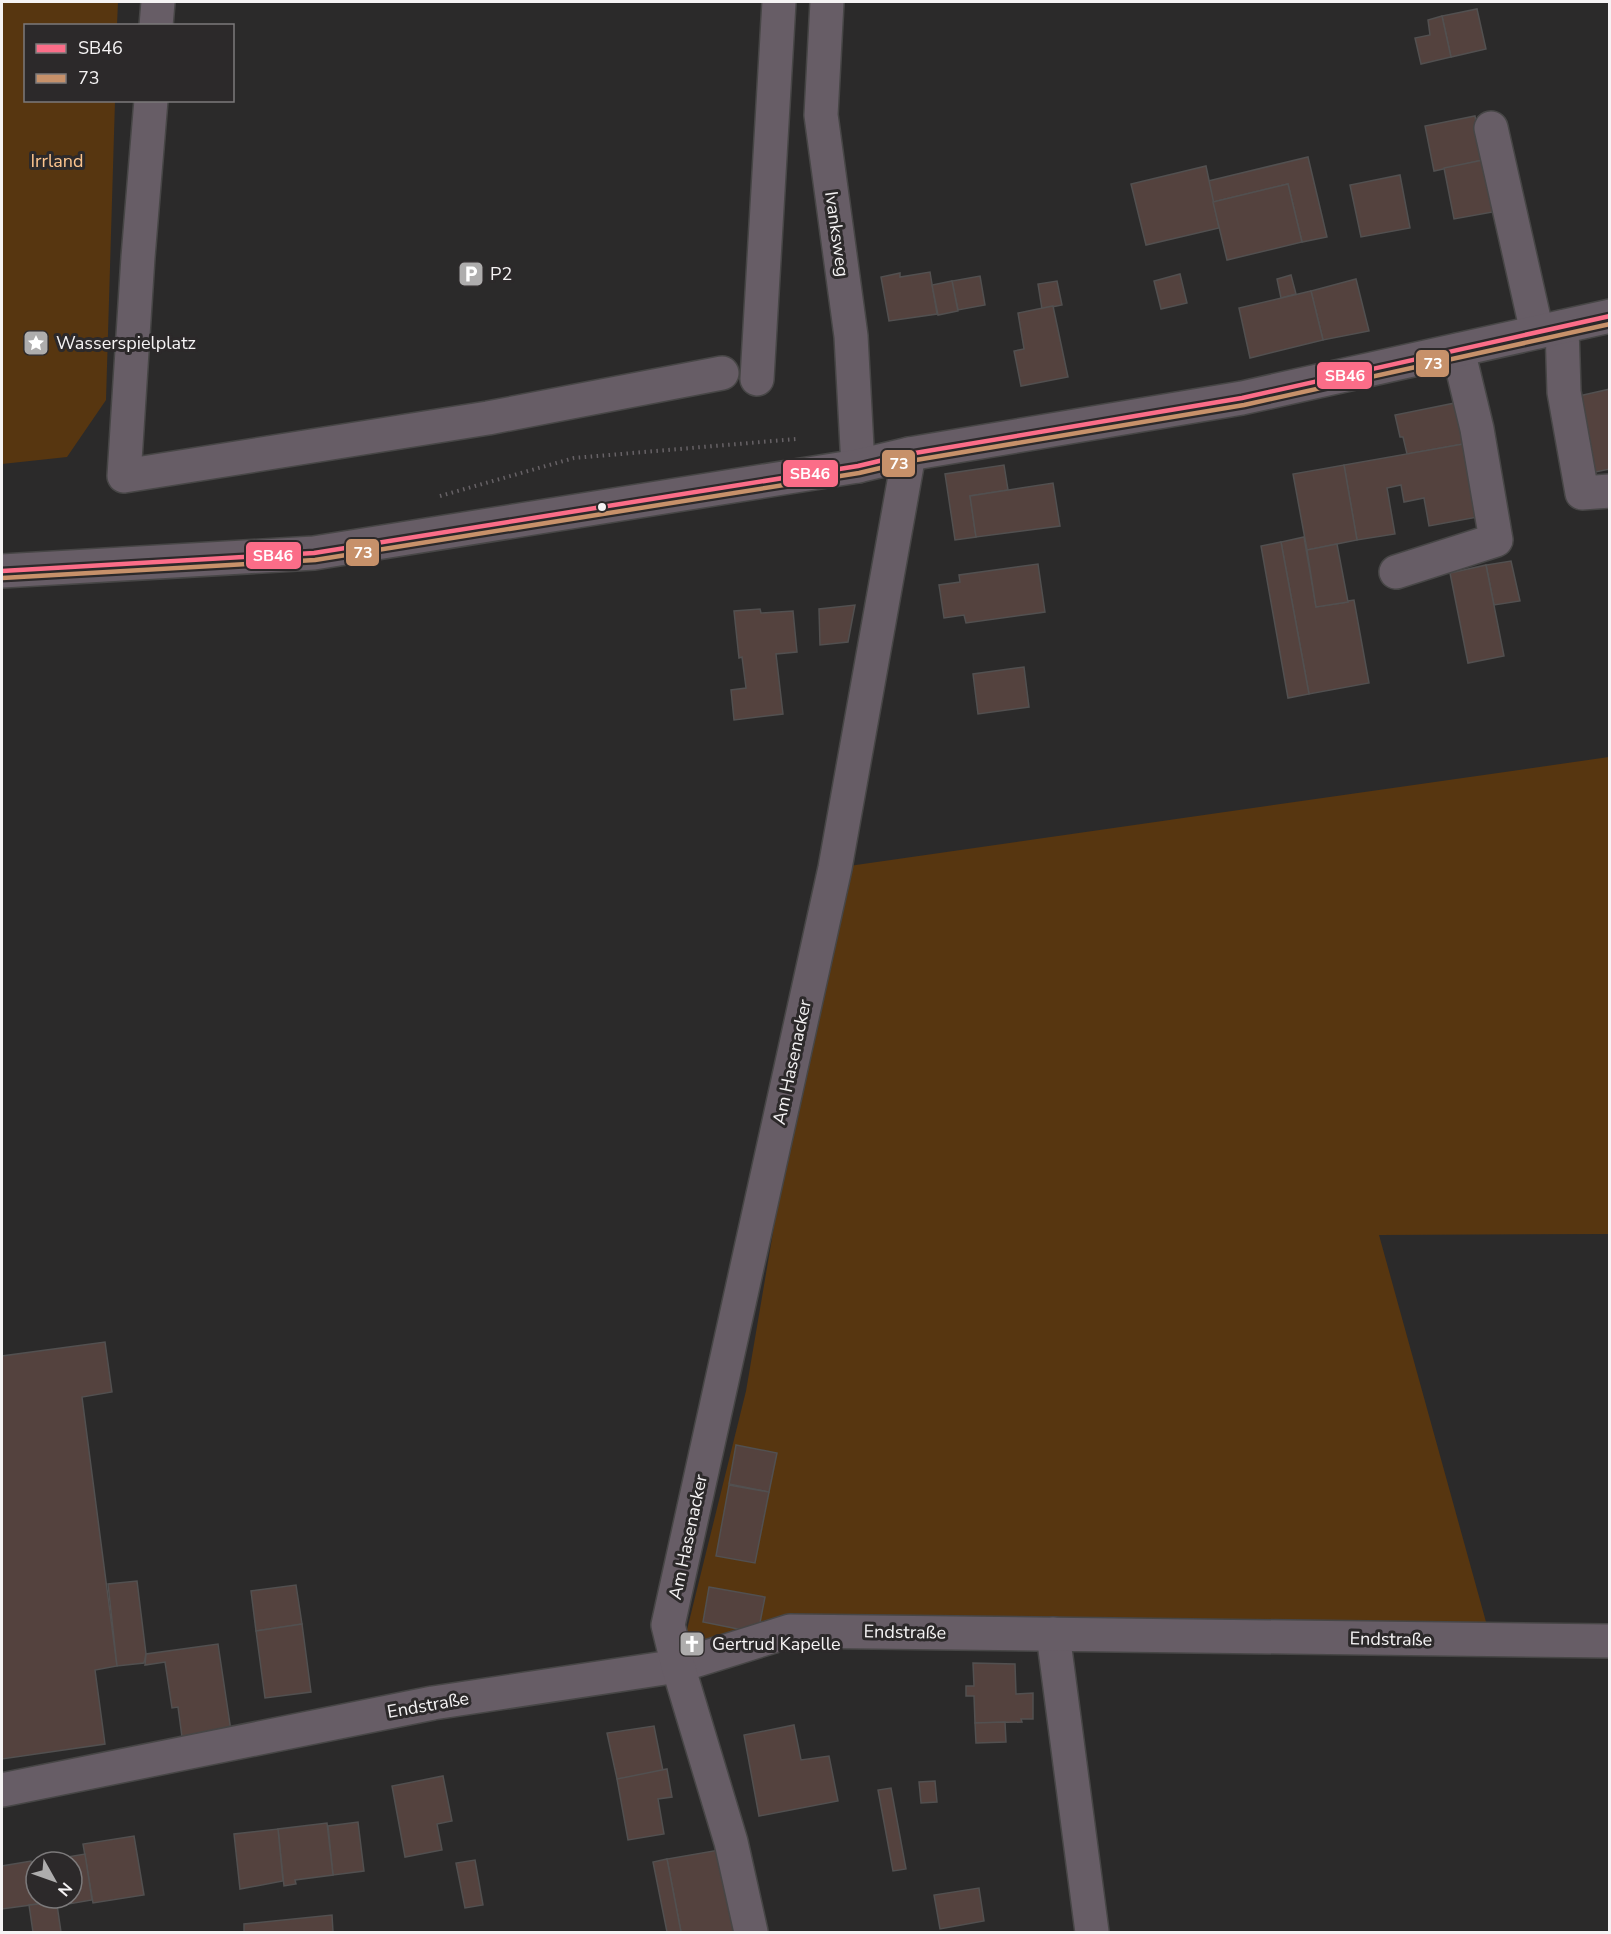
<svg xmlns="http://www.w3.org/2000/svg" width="1611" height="1934" font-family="'Nunito Sans',sans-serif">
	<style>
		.green { fill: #573610 }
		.building { fill: #54423e; stroke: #525050; stroke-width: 1.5 }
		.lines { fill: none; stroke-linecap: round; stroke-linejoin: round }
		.minor-casing { stroke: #474646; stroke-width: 36 }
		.major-casing { stroke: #474646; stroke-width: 36 }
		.path { stroke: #676266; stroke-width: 4; stroke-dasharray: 1.5 4.5; stroke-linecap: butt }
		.minor { stroke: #675d66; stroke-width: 33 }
		.major { stroke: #675d66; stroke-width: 33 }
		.bus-1-casing { stroke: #2c292a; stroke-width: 9 }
		.bus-2-casing { stroke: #2c292a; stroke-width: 9 }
		.bus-1 { stroke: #fb6d88; stroke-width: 4.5 }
		.bus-2 { stroke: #c7916a; stroke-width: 4.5 }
		.bus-dot { fill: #f5f3f4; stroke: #2c292a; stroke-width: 2 }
		.labels { text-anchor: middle; stroke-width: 6; stroke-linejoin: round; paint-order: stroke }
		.park-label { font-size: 18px; fill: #fdc58e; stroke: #2c292a }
		.street-label { font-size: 18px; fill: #f5f3f4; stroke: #2c292a }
		.poi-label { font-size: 18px; fill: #f5f3f4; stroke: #2c292a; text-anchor: start }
		.line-badge { stroke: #2c292a; stroke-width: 2 }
		.badge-label { font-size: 16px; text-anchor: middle; font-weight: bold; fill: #fff }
	</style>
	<rect width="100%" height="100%" fill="#2b2a2a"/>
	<g class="green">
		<path d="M 2,2 L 118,2 L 117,25 L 26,26 L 26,100 L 115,101 L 106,400 L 67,457 L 2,464 Z"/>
		<path d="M 1609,757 L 1609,1234 L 1379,1235 L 1491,1640 L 790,1631 L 678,1666 L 746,1391 L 835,868 Z"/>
	</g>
	<g class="building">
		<path d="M 1477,9 L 1486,49 L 1451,57 L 1442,16 Z"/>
		<path d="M 1442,16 L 1451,57 L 1421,64 L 1415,38 L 1430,35 L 1428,20 Z"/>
		<path d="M 1475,116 L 1483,160 L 1434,171 L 1425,126 Z"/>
		<path d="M 1308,157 L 1327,237 L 1302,242 L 1288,184 L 1213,202 L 1208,181 Z"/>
		<path d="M 1483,160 L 1493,212 L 1454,219 L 1444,168 Z"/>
		<path d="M 1206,166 L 1219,228 L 1146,245 L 1131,184 Z"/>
		<path d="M 1400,175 L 1410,228 L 1361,237 L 1350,185 Z"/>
		<path d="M 1288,184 L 1302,242 L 1227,260 L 1213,202 Z"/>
		<path d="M 930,272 L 937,314 L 889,321 L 881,277 L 900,273 L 900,277 Z"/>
		<path d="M 1180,274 L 1187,303 L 1161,309 L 1154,281 Z"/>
		<path d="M 1291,275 L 1296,294 L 1281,298 L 1277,279 Z"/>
		<path d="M 980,276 L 985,305 L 958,310 L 952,281 Z"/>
		<path d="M 1356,279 L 1369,331 L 1323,340 L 1311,291 Z"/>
		<path d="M 952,281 L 958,311 L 938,315 L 932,285 Z"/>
		<path d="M 1057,281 L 1062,305 L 1042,309 L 1038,284 Z"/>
		<path d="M 1311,291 L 1323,340 L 1250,358 L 1239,308 Z"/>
		<path d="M 1053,306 L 1068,377 L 1021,386 L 1014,351 L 1024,349 L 1018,313 Z"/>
		<path d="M 1610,389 L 1610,469 L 1590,473 L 1574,397 Z"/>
		<path d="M 1455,403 L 1463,444 L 1407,454 L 1403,437 L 1400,437 L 1395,415 Z"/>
		<path d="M 1463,444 L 1478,517 L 1429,526 L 1424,498 L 1404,502 L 1401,485 L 1387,488 L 1395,534 L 1357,540 L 1344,465 Z"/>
		<path d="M 1004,465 L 1008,490 L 970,496 L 976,537 L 955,540 L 945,474 Z"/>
		<path d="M 1344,465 L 1357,540 L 1307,550 L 1293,474 Z"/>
		<path d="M 1053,483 L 1060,526 L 976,537 L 970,496 Z"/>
		<path d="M 1304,537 L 1316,607 L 1348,602 L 1348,601 L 1354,600 L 1369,683 L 1309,694 L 1281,542 Z"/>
		<path d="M 1281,542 L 1309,694 L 1288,698 L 1261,546 Z"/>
		<path d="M 1337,544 L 1348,602 L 1316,607 L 1307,550 Z"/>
		<path d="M 1511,561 L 1520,601 L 1494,605 L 1486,565 Z"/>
		<path d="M 1038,564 L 1045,612 L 966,623 L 964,615 L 944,618 L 939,585 L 960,582 L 959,575 Z"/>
		<path d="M 1486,565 L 1504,656 L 1468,663 L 1450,573 Z"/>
		<path d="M 855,605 L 848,642 L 820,645 L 819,609 Z"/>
		<path d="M 760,609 L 761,613 L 793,611 L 797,652 L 776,654 L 783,714 L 734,720 L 731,690 L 746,688 L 742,657 L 739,658 L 734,611 Z"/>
		<path d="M 1024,667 L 1029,707 L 978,714 L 973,674 Z"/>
		<path d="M 105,1342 L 112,1392 L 82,1397 L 117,1666 L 95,1670 L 105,1744 L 2,1759 L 2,1356 Z"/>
		<path d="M 736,1445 L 777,1453 L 769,1492 L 729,1484 Z"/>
		<path d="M 729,1485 L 769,1492 L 755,1563 L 716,1556 Z"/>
		<path d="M 137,1581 L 146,1654 L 144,1663 L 117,1666 L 108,1584 Z"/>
		<path d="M 296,1585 L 302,1624 L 256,1631 L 251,1591 Z"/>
		<path d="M 709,1587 L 765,1597 L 758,1633 L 703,1622 Z"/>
		<path d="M 302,1624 L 311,1692 L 265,1698 L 256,1631 Z"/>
		<path d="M 218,1644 L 231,1731 L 182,1737 L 178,1707 L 172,1708 L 165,1662 L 145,1665 L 146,1654 Z"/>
		<path d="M 973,1663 L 1015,1664 L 1016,1694 L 1033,1693 L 1033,1719 L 1021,1719 L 1022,1722 L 975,1723 L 974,1696 L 966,1696 L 966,1686 L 974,1686 Z"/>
		<path d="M 1005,1722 L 1006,1742 L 976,1743 L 975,1723 Z"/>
		<path d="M 794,1725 L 801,1760 L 829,1756 L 838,1801 L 759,1816 L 744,1735 Z"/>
		<path d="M 654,1726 L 663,1771 L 617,1779 L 607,1733 Z"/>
		<path d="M 667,1769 L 672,1797 L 658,1799 L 664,1834 L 628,1840 L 617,1779 Z"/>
		<path d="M 443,1776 L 452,1821 L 437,1824 L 442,1850 L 405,1857 L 392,1786 Z"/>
		<path d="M 935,1781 L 937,1802 L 921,1803 L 919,1782 Z"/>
		<path d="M 891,1788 L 906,1869 L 893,1871 L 878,1790 Z"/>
		<path d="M 358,1822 L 364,1871 L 333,1875 L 328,1826 Z"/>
		<path d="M 327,1823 L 333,1875 L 295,1880 L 296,1884 L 284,1886 L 278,1829 Z"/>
		<path d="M 278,1829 L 283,1881 L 240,1889 L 234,1834 Z"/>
		<path d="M 134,1836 L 144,1895 L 93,1903 L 83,1844 Z"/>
		<path d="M 719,1850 L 734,1932 L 681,1932 L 667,1859 Z"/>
		<path d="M 85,1854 L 92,1900 L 57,1906 L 56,1898 L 72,1898 L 72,1862 L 50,1862 L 50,1860 Z"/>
		<path d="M 667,1859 L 681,1932 L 667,1932 L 653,1862 Z"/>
		<path d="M 475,1860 L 483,1905 L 465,1908 L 456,1863 Z"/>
		<path d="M 31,1861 L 38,1904 L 2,1909 L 2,1866 Z"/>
		<path d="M 979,1888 L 984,1921 L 940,1929 L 934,1895 Z"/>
		<path d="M 37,1898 L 56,1898 L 61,1932 L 33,1932 L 29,1905 L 38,1904 Z"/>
		<path d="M 332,1915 L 333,1932 L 244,1932 L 244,1924 Z"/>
	</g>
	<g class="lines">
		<g class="minor-casing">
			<g id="minor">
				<path d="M 827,2 L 821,115 L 851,336 L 858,466"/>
				<path d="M 156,26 L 158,2"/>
				<path d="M 151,100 L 138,257 L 124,476 L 488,418 L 722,373"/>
				<path d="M 1491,128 L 1537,332"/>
				<path d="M 1562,327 L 1564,392 L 1582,493 L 1610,491"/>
				<path d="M 757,379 L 779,2"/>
				<path d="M 1396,572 L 1496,540 L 1477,429 L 1458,350"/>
				<path d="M 1053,1634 L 1092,1932"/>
				<path d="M 2,1790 L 433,1703 L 678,1666 L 790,1631 L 1610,1641"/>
				<path d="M 751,1932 L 731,1842 L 678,1666 L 668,1625 L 835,868 L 909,454"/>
			</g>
		</g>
		<g class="major-casing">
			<path id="major" d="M 2,571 L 314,553 L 858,466 L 909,454 L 1242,398 L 1610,316"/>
		</g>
		<path class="path" d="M 440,496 L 574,458 L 796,439"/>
		<use href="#minor" class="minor"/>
		<use href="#major" class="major"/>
		<g class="bus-1-casing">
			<path id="bus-1" d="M 2,571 L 314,553 L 858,466 L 909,454 L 1242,398 L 1610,316"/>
		</g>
		<g class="bus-2-casing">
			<path id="bus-2" d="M 2,578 L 315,560 L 859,473 L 910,461 L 1244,405 L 1610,324"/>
		</g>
		<use href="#bus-1" class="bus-1"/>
		<use href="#bus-2" class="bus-2"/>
	</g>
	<defs>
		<g id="parking-square" transform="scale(1.35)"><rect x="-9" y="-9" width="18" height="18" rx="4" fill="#aeadad" stroke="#2c292a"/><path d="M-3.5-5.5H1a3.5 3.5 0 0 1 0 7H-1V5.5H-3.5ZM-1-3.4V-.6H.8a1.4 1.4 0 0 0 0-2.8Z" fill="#fff"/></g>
		<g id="sight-square" transform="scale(1.35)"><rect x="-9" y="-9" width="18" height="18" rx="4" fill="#aeadad" stroke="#2c292a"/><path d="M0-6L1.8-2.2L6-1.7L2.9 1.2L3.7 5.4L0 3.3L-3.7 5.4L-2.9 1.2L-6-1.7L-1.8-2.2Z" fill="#fff"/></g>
		<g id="church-square" transform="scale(1.35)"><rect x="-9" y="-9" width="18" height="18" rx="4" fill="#aeadad" stroke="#2c292a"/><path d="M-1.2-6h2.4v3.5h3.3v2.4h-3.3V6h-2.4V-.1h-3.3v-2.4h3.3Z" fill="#fff"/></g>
	</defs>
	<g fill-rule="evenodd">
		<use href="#parking-square" x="471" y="274"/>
		<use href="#sight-square" x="36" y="343"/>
		<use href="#church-square" x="692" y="1644"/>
	</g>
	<circle class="bus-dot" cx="602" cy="507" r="5"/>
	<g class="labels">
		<g class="park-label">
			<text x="57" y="167">Irrland</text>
		</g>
		<g class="street-label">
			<text transform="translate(837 234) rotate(82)" y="6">Ivanksweg</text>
			<text transform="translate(792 1062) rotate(-78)" y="6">Am Hasenacker</text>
			<text transform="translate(688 1537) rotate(-78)" y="6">Am Hasenacker</text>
			<text transform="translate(905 1632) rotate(1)" y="6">Endstraße</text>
			<text transform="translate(1391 1639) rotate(1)" y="6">Endstraße</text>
			<text transform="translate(428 1705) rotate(-10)" y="6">Endstraße</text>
		</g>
		<g class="poi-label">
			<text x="490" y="280">P2</text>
			<text x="56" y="349">Wasserspielplatz</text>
			<text x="712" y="1650">Gertrud Kapelle</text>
		</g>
	</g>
	<g class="line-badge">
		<rect x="1415" y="349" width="35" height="29" rx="6" fill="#c7916a"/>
		<rect x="1316" y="361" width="57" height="29" rx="6" fill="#fb6d88"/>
		<rect x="881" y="449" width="35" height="29" rx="6" fill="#c7916a"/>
		<rect x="782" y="459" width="57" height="29" rx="6" fill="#fb6d88"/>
		<rect x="345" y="538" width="35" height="29" rx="6" fill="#c7916a"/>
		<rect x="245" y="541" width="57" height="29" rx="6" fill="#fb6d88"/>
	</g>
	<g class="badge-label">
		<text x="1433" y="369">73</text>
		<text x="1345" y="381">SB46</text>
		<text x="899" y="469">73</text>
		<text x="810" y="479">SB46</text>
		<text x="363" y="558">73</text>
		<text x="273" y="561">SB46</text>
	</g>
	<rect width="1611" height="1934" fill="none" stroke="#f5f3f4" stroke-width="6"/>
	<rect x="24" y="24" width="210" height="78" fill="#2c292a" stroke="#7c7a7b" stroke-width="1.5"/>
	<rect x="36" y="44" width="30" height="9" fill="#fb6d88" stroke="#7c7a7b" stroke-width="1.5"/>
	<text x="78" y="54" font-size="18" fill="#f5f3f4">SB46</text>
	<rect x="36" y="74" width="30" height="9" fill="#c7916a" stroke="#7c7a7b" stroke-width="1.5"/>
	<text x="78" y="84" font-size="18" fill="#f5f3f4">73</text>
	<g transform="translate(54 1880) rotate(130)"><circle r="28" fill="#2c292a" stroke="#7c7a7b" stroke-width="1.5"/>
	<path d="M0-4.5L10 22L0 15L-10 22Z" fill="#aeadad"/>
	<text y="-9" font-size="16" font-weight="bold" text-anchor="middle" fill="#f5f3f4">N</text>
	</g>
</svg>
